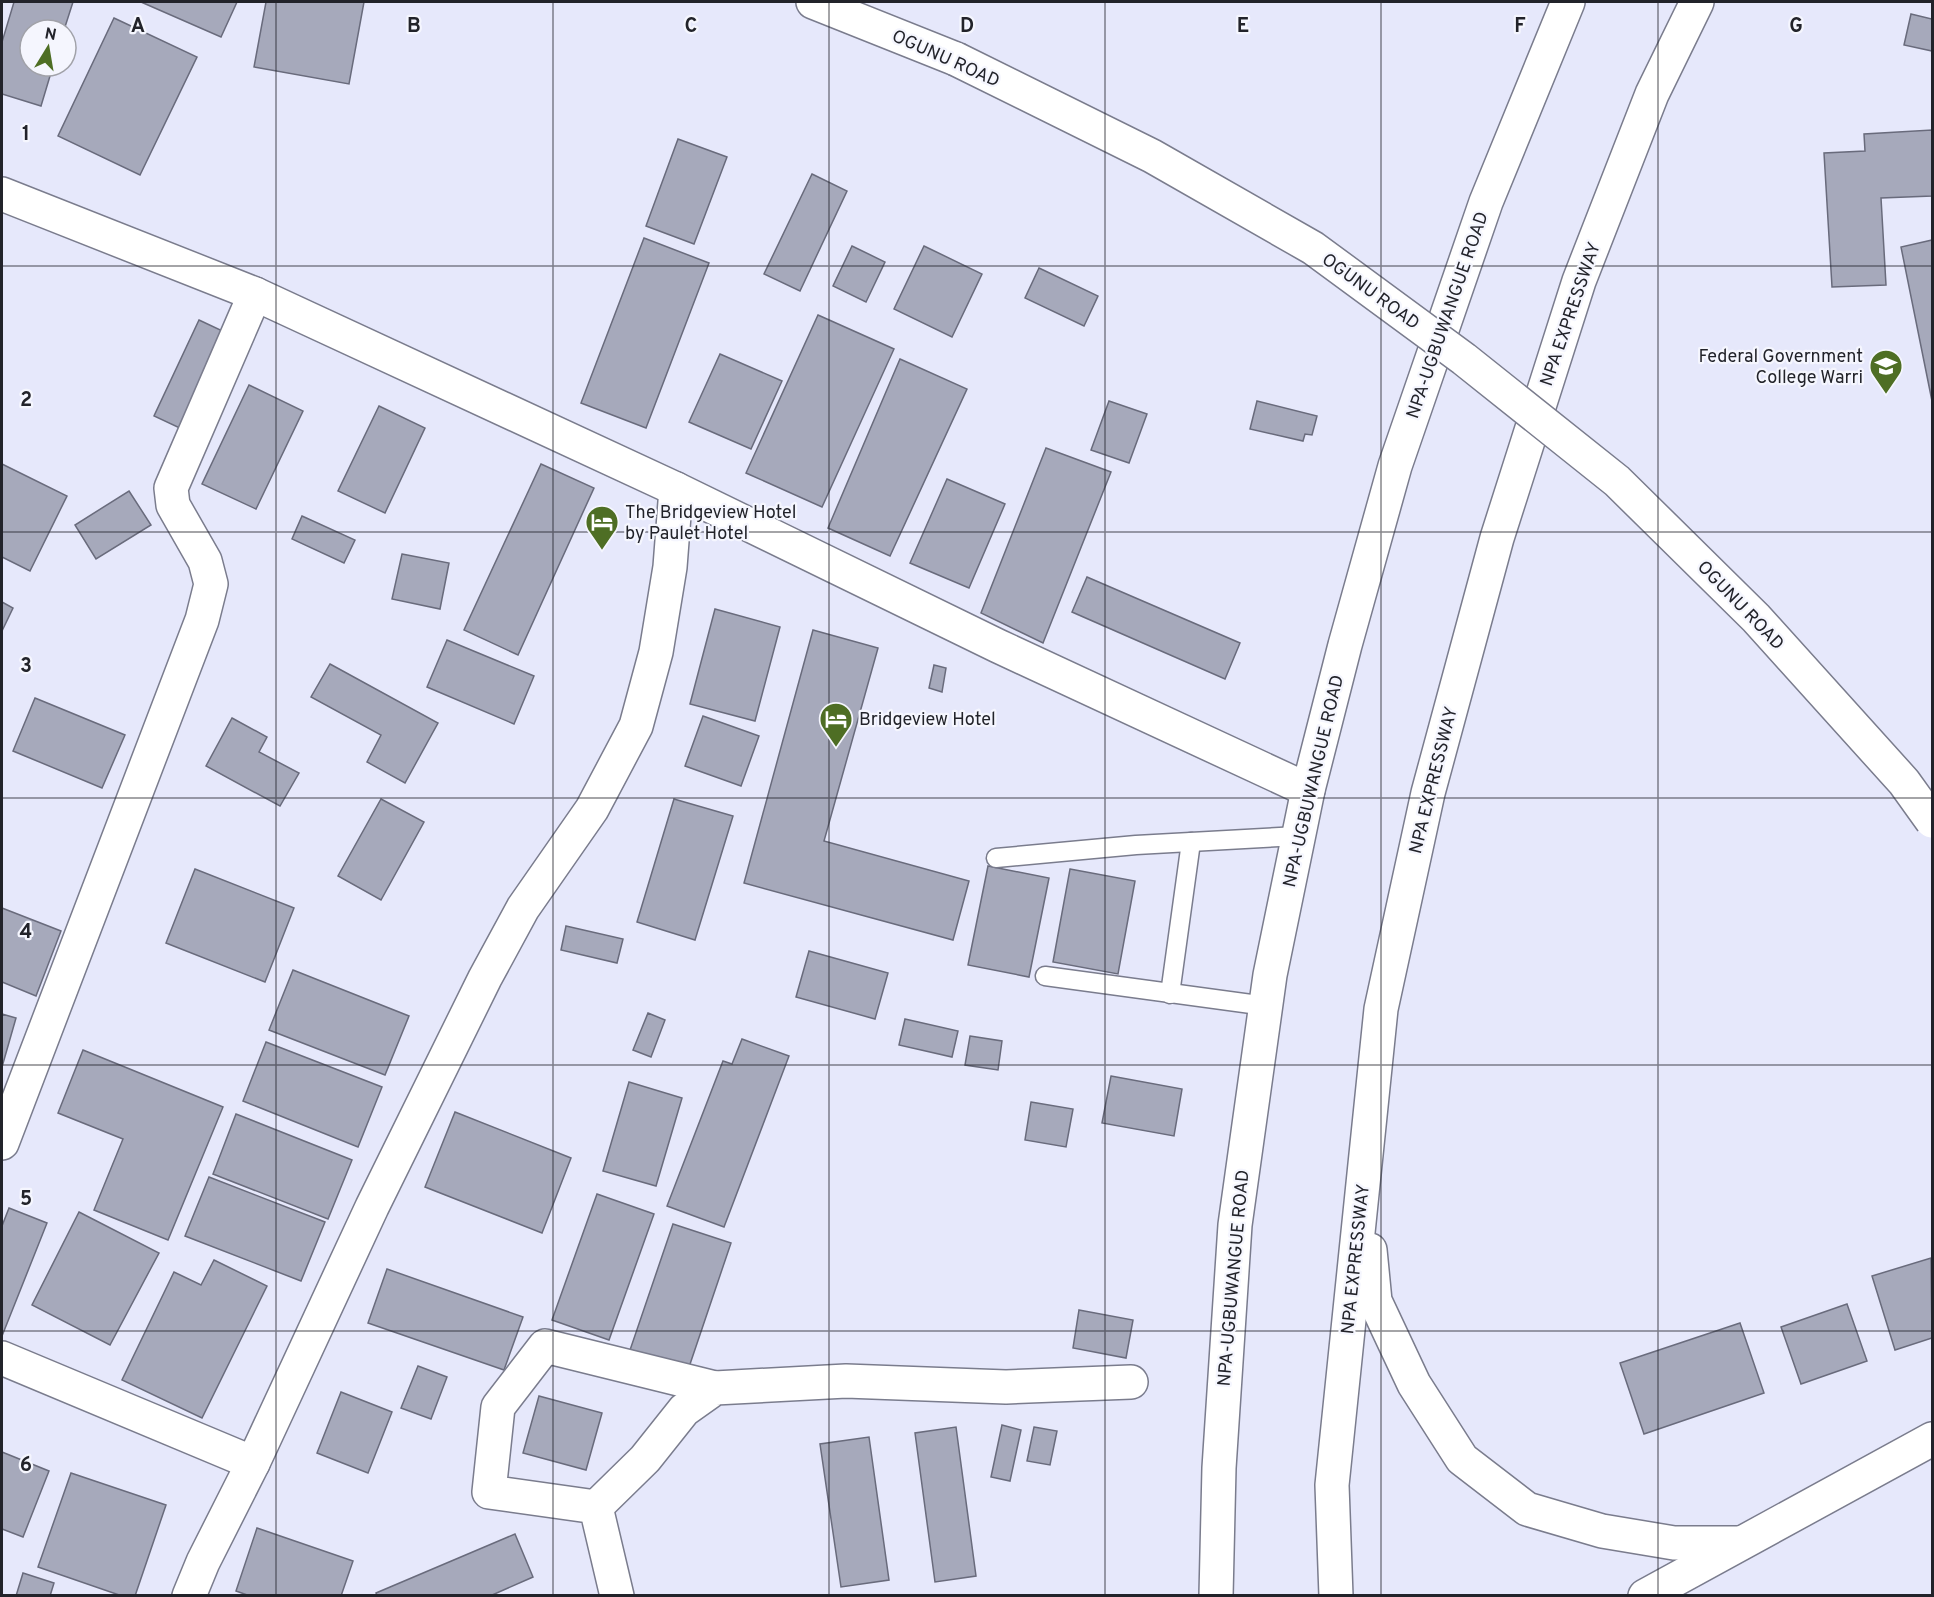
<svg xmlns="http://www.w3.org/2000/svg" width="1934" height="1597" font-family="Overpass,sans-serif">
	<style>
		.building { fill: #a6a9bb; stroke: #696b7c; stroke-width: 1.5 }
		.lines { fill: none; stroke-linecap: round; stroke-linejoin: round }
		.lane-casing { stroke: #7a7c8d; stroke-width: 21 }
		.street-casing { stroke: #7a7c8d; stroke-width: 36 }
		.secondary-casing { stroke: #7a7c8d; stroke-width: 36 }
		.primary-casing { stroke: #7a7c8d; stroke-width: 36 }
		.lane { stroke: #fff; stroke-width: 18 }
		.street { stroke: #fff; stroke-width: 33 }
		.secondary { stroke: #fff; stroke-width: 33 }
		.primary { stroke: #fff; stroke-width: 33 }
		.secondary-bridge-casing { stroke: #7a7c8d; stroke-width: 36; stroke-linecap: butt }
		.secondary-bridge { stroke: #fff; stroke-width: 33 }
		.grid { fill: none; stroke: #22232a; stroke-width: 1.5; stroke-opacity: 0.55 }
		.labels { text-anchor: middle; stroke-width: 4.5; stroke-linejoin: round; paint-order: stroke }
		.street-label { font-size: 18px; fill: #22232a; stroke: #f5f6fe }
		.poi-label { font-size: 18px; fill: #22232a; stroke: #f5f6fe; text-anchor: start }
		.grid-label { font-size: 20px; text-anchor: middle; font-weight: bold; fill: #22232a; stroke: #f5f6fe; stroke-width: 4.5; stroke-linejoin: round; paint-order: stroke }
	</style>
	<rect width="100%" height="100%" fill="#e6e8fb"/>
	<g class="building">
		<path d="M 14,2 L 73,2 L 64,30 L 30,30 L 30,66 L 53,66 L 41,106 L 2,94 L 2,42 Z"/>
		<path d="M 141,2 L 237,2 L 221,37 Z"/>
		<path d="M 266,2 L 364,2 L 349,84 L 254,67 Z"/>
		<path d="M 1911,14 L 1932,19 L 1932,51 L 1904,45 Z"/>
		<path d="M 114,18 L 197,57 L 140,175 L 58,136 Z"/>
		<path d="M 1932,130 L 1932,196 L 1881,198 L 1886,285 L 1832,287 L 1824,153 L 1865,151 L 1864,134 Z"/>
		<path d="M 678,139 L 727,157 L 694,244 L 646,226 Z"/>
		<path d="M 812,174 L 847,191 L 800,291 L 764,274 Z"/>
		<path d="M 644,238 L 709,263 L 646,428 L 581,403 Z"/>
		<path d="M 1932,240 L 1932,401 L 1901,247 Z"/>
		<path d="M 852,246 L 885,262 L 866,302 L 833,286 Z"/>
		<path d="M 924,246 L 982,274 L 952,337 L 894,309 Z"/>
		<path d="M 1039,268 L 1098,296 L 1084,326 L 1025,298 Z"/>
		<path d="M 818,315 L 894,349 L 822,507 L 746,473 Z"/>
		<path d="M 199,320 L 229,334 L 184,430 L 154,416 Z"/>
		<path d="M 720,354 L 782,381 L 751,449 L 689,422 Z"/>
		<path d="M 900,359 L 967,389 L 890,556 L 828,528 Z"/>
		<path d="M 249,385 L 303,411 L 256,509 L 202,484 Z"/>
		<path d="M 1109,401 L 1147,414 L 1129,463 L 1091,450 Z"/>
		<path d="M 1257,401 L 1317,416 L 1312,435 L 1305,434 L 1303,441 L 1250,429 Z"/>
		<path d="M 379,406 L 425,428 L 385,513 L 338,491 Z"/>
		<path d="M 1046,448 L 1111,472 L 1043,643 L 981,613 Z"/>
		<path d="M 2,464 L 67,496 L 30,571 L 2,557 Z"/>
		<path d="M 541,464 L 594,488 L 518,655 L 464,630 Z"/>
		<path d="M 947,479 L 1005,504 L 969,588 L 910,563 Z"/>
		<path d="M 129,491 L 151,525 L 96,559 L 75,525 Z"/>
		<path d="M 302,516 L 355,540 L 344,563 L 292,539 Z"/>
		<path d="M 402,554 L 449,563 L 440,609 L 392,599 Z"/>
		<path d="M 1087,577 L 1240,643 L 1225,679 L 1072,612 Z"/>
		<path d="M 2,602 L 13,608 L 2,631 Z"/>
		<path d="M 715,609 L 780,627 L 755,721 L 690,704 Z"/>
		<path d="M 813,630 L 878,648 L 824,841 L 969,881 L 953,940 L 744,883 Z"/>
		<path d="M 447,640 L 534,676 L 514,724 L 427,687 Z"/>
		<path d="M 330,664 L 438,723 L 405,783 L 367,762 L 381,735 L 311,697 Z"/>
		<path d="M 934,665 L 946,668 L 942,692 L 929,688 Z"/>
		<path d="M 35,698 L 125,735 L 102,788 L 13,751 Z"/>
		<path d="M 703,716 L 759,736 L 741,786 L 685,766 Z"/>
		<path d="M 232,718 L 267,737 L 259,752 L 299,773 L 280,806 L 206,766 Z"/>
		<path d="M 381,799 L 424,822 L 381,900 L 338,876 Z"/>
		<path d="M 674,799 L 733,816 L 695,940 L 637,922 Z"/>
		<path d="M 988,866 L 1049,878 L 1029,977 L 968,965 Z"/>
		<path d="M 195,869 L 294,908 L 265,982 L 166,943 Z"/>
		<path d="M 1070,869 L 1135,881 L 1118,974 L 1053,962 Z"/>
		<path d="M 2,908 L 61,931 L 36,996 L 2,982 Z"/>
		<path d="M 566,926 L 623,939 L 617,963 L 561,950 Z"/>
		<path d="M 809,951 L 888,973 L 875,1019 L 796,997 Z"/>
		<path d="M 293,970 L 409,1016 L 385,1075 L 269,1030 Z"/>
		<path d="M 648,1013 L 665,1020 L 651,1057 L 633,1050 Z"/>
		<path d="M 2,1014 L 16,1018 L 2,1067 Z"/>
		<path d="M 905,1019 L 958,1031 L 952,1057 L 899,1045 Z"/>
		<path d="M 970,1036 L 1002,1041 L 998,1070 L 965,1065 Z"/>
		<path d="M 742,1039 L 789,1056 L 724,1227 L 667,1206 L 723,1061 L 732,1064 Z"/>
		<path d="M 266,1042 L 382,1087 L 358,1147 L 243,1101 Z"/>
		<path d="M 83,1050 L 223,1107 L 168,1240 L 94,1210 L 123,1139 L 58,1113 Z"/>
		<path d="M 1111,1076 L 1182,1089 L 1174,1136 L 1102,1123 Z"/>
		<path d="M 629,1082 L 682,1098 L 656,1186 L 603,1171 Z"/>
		<path d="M 1031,1102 L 1073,1109 L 1066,1147 L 1025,1140 Z"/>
		<path d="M 455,1112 L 571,1158 L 542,1233 L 425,1187 Z"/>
		<path d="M 236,1114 L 352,1160 L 328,1219 L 213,1174 Z"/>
		<path d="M 209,1177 L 325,1222 L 301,1281 L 185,1236 Z"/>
		<path d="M 597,1194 L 654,1214 L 609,1340 L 552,1320 Z"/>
		<path d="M 9,1208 L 47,1223 L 2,1336 L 2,1226 Z"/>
		<path d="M 79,1212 L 159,1253 L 110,1345 L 32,1305 Z"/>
		<path d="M 673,1224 L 731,1243 L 687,1373 L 629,1353 Z"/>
		<path d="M 1931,1258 L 1932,1338 L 1895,1350 L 1872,1276 Z"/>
		<path d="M 214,1260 L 267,1286 L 202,1418 L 122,1380 L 174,1272 L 201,1285 Z"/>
		<path d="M 387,1269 L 523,1317 L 504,1370 L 368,1323 Z"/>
		<path d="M 1847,1304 L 1867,1361 L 1801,1384 L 1781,1327 Z"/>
		<path d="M 1079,1310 L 1133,1320 L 1126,1358 L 1073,1348 Z"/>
		<path d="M 1740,1323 L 1764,1393 L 1644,1434 L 1620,1363 Z"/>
		<path d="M 418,1366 L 447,1377 L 431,1419 L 401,1408 Z"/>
		<path d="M 341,1392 L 392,1412 L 368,1473 L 317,1453 Z"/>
		<path d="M 539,1396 L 602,1413 L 586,1470 L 523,1453 Z"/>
		<path d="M 1002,1425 L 1021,1430 L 1010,1481 L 991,1477 Z"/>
		<path d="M 956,1427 L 976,1576 L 935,1582 L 915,1433 Z"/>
		<path d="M 1034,1427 L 1057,1431 L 1050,1465 L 1027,1461 Z"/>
		<path d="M 869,1437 L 889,1580 L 841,1587 L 820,1444 Z"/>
		<path d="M 2,1452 L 49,1471 L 23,1537 L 2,1529 Z"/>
		<path d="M 71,1473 L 166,1505 L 135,1596 L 122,1596 L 38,1567 Z"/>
		<path d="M 257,1528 L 353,1561 L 341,1596 L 250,1596 L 236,1591 Z"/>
		<path d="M 515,1534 L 533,1577 L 490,1596 L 377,1596 L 376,1593 Z"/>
		<path d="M 23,1573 L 54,1583 L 50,1596 L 16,1596 Z"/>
	</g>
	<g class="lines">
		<g class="lane-casing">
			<g id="lane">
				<path d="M 996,858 L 1136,845 L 1298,836"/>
				<path d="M 1045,976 L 1266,1006"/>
				<path d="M 1170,994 L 1191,842"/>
			</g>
		</g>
		<g class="street-casing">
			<g id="street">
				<path d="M 2,194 L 255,294 L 676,489 L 998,646 L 1308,790"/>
				<path d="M 2,1143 L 202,620 L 211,584 L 205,561 L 173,505 L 171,488 L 255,294"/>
				<path d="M 2,1358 L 253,1463"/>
				<path d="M 596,1507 L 645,1459 L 684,1410 L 715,1388 L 846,1381 L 1006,1387 L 1131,1382"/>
				<path d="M 189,1596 L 203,1562 L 253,1463 L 372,1207 L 485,978 L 523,908 L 592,809 L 636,726 L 656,652 L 670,567 L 676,489"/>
				<path d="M 617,1596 L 596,1507 L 489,1492 L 498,1407 L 545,1346 L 715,1388"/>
			</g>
		</g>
		<g class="secondary-casing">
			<path id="secondary" d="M 813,2 L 956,59"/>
		</g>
		<g class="primary-casing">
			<g id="primary">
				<path d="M 1370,1250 L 1375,1301 L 1414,1384 L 1462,1459 L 1527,1509 L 1602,1531 L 1674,1543 L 1738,1543"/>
				<path d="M 1216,1596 L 1219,1468 L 1235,1225 L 1270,975 L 1308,790 L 1345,645 L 1395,466 L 1486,202 L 1568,2"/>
				<path d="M 1336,1596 L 1332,1485 L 1381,1009 L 1428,793 L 1497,538 L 1579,281 L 1652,94 L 1697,2"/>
				<path d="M 1645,1596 L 1932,1439"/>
			</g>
		</g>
		<use href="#lane" class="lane"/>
		<use href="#street" class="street"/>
		<use href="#secondary" class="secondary"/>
		<use href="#primary" class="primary"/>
		<g class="secondary-bridge-casing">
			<path id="secondary-bridge" d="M 956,59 L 1152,156 L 1313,248 L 1464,359 L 1617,481 L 1756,618 L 1904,782 L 1932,821"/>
		</g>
		<use href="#secondary-bridge" class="secondary-bridge"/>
	</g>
	<path class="grid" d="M 276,2 L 276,1596M 553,2 L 553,1596M 829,2 L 829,1596M 1105,2 L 1105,1596M 1381,2 L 1381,1596M 1658,2 L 1658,1596M 2,266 L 1932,266M 2,532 L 1932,532M 2,798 L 1932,798M 2,1065 L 1932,1065M 2,1331 L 1932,1331"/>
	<defs>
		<g id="university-pin" transform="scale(1.725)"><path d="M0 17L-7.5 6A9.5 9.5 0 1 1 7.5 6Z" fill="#4e6e24" stroke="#f5f6fe"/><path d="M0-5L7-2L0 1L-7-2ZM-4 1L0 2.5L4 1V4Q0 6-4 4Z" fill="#fff"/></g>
		<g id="hotel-pin" transform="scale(1.725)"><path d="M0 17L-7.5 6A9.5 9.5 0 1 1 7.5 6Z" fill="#4e6e24" stroke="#f5f6fe"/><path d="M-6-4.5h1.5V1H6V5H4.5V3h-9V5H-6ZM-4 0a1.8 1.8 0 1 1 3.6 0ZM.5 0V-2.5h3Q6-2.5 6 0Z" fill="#fff"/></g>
	</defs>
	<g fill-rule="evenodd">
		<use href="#university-pin" x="1886" y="366"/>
		<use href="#hotel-pin" x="602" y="522"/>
		<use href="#hotel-pin" x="836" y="719"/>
	</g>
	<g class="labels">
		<g class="street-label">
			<text transform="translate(946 58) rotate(24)" y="6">OGUNU ROAD</text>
			<text transform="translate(1371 291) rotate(36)" y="6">OGUNU ROAD</text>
			<text transform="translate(1570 314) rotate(-71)" y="6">NPA EXPRESSWAY</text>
			<text transform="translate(1447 315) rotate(-71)" y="6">NPA-UGBUWANGUE ROAD</text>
			<text transform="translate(1741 605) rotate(46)" y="6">OGUNU ROAD</text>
			<text transform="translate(1433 780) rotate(-76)" y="6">NPA EXPRESSWAY</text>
			<text transform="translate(1313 781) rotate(-77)" y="6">NPA-UGBUWANGUE ROAD</text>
			<text transform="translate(1355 1259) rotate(-84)" y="6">NPA EXPRESSWAY</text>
			<text transform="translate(1233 1278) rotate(-85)" y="6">NPA-UGBUWANGUE ROAD</text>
		</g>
		<g class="poi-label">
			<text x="1863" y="362" text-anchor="end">Federal Government<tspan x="1863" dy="21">College Warri</tspan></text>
			<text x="625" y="518">The Bridgeview Hotel<tspan x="625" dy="21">by Paulet Hotel</tspan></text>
			<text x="859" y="725">Bridgeview Hotel</text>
		</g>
	</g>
	<g class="grid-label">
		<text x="138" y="32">A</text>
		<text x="414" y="32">B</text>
		<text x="691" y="32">C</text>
		<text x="967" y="32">D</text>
		<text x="1243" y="32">E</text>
		<text x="1520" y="32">F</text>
		<text x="1796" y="32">G</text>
		<text x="26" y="140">1</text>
		<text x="26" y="406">2</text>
		<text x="26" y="672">3</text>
		<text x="26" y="938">4</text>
		<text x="26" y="1205">5</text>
		<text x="26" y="1471">6</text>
	</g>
	<rect width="1934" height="1597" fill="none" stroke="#22232a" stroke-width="6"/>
	<g transform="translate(48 48) rotate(11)"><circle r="28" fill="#f5f6fe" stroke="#a1a2a9" stroke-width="1.5"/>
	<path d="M0-4.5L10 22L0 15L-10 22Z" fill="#4e6e24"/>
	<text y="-9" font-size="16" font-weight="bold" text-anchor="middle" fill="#22232a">N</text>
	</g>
</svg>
